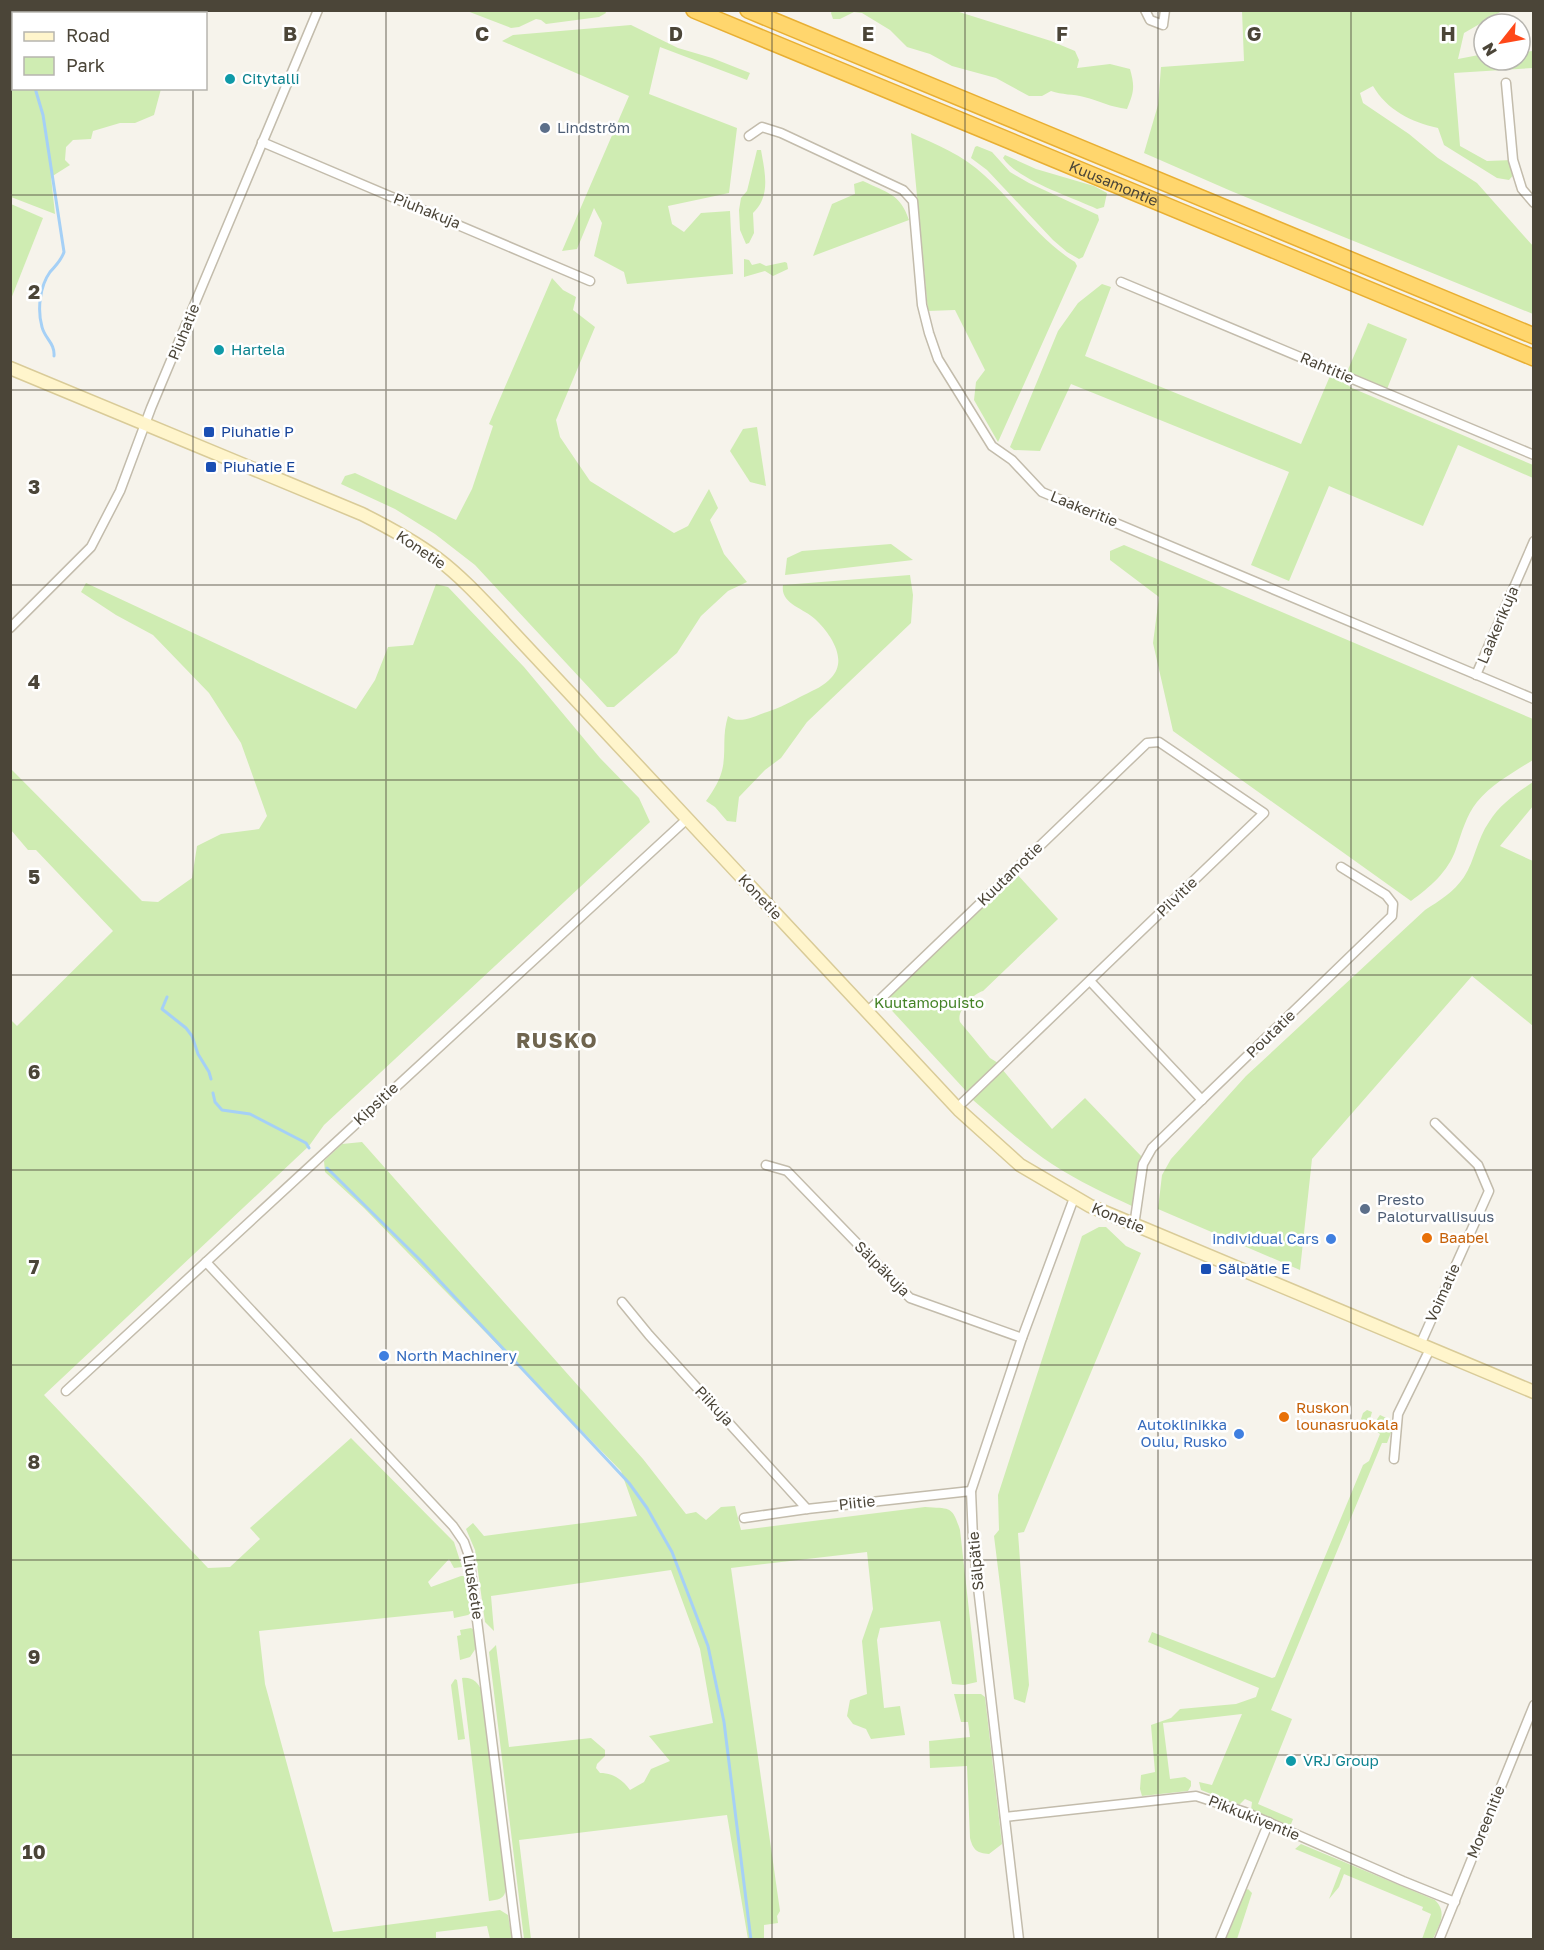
<svg xmlns="http://www.w3.org/2000/svg" width="1544" height="1950" font-family="'Golos Text',sans-serif">
	<style>
		.green { fill: #cfecb2 }
		.lines { fill: none; stroke-linecap: round; stroke-linejoin: round }
		.stream { stroke: #a5d0f6; stroke-width: 3 }
		.street-casing { stroke: #c3bcac; stroke-width: 11 }
		.secondary-casing { stroke: #d9cb98; stroke-width: 15 }
		.highway-casing { stroke: #e8af33; stroke-width: 18 }
		.street { stroke: #fff; stroke-width: 8 }
		.secondary { stroke: #fff5cc; stroke-width: 12 }
		.highway { stroke: #ffd66d; stroke-width: 15 }
		.grid { fill: none; stroke: #4b4538; stroke-width: 1.5; stroke-opacity: 0.55 }
		.culture-dot { fill: #0f9aa8; stroke: #fff; stroke-width: 2 }
		.service-dot { fill: #5c6f8a; stroke: #fff; stroke-width: 2 }
		.transit-dot { fill: #1a4fb4; stroke: #fff; stroke-width: 2 }
		.food-dot { fill: #e8710a; stroke: #fff; stroke-width: 2 }
		.shop-dot { fill: #3f7fe0; stroke: #fff; stroke-width: 2 }
		.labels { text-anchor: middle; stroke-width: 5; stroke-linejoin: round; paint-order: stroke }
		.culture-label { font-size: 15px; fill: #0d838f; stroke: #fff; text-anchor: start }
		.service-label { font-size: 15px; fill: #4e5e75; stroke: #fff; text-anchor: start }
		.street-label { font-size: 15px; fill: #4b4538; stroke: #fff }
		.transit-label { font-size: 15px; fill: #164399; stroke: #fff; text-anchor: start }
		.park-label { font-size: 15px; fill: #448326; stroke: #fff }
		.food-label { font-size: 15px; fill: #c56008; stroke: #fff; text-anchor: start }
		.shop-label { font-size: 15px; fill: #366cbe; stroke: #fff; text-anchor: end }
		.district-label { font-size: 21px; font-weight: bold; letter-spacing: 1.5px; fill: #6f644e; stroke: #fff }
		.grid-label { font-size: 20px; text-anchor: middle; font-weight: bold; fill: #4b4538; stroke: #fff; stroke-width: 5; stroke-linejoin: round; paint-order: stroke }
	</style>
	<rect width="100%" height="100%" fill="#f6f3eb"/>
	<g class="green">
		<path d="M 29,10 L 188,10 L 188,11 L 186,14 L 24,13 Z"/>
		<path d="M 605,11 L 606,13 L 599,17 L 546,24 L 541,20 L 536,19 L 519,27 L 511,28 L 467,11 Z"/>
		<path d="M 832,11 L 956,11 L 1051,41 L 1075,51 L 1079,60 L 1077,68 L 1110,64 L 1130,69 C 1135,87 1134,92 1127,109 C 1110,107 1100,101 1084,97 C 1073,94 1062,95 1051,91 L 1042,96 L 1029,96 L 996,78 L 952,66 L 930,54 L 907,47 L 890,30 L 862,13 L 854,12 L 840,19 L 833,19 L 831,13 Z"/>
		<path d="M 1242,11 L 1502,11 L 1464,33 L 1458,59 L 1484,54 L 1484,60 L 1520,60 L 1520,52 L 1533,51 L 1533,68 L 1454,73 L 1460,146 L 1487,161 L 1513,160 L 1516,172 L 1509,180 L 1497,178 L 1444,145 L 1438,128 C 1411,122 1387,110 1373,86 L 1360,93 L 1363,103 L 1409,134 L 1438,158 L 1477,183 L 1533,246 L 1533,314 L 1231,191 L 1144,153 L 1158,105 L 1161,67 L 1244,61 Z"/>
		<path d="M 631,25 L 678,48 L 712,58 L 750,73 L 747,80 L 660,47 L 649,94 L 737,128 L 729,193 L 668,206 L 672,224 L 684,232 L 701,213 L 730,211 L 733,274 L 627,284 L 624,272 L 594,256 L 602,223 L 594,208 L 577,249 L 562,251 L 629,96 L 502,41 L 513,35 Z"/>
		<path d="M 13,48 L 14,88 L 161,89 L 154,115 L 135,123 L 120,123 L 93,131 L 91,139 L 73,140 L 66,147 L 65,160 L 70,165 L 51,177 L 55,214 L 11,197 L 10,55 Z"/>
		<path d="M 911,133 C 937,145 963,155 984,175 C 1015,203 1039,240 1075,262 L 1077,266 L 998,442 L 974,400 L 976,382 L 985,370 L 955,310 L 928,311 Z"/>
		<path d="M 977,146 L 992,152 L 1010,172 L 1029,183 L 1098,215 L 1099,220 L 1083,257 L 1079,259 L 1067,252 L 1053,240 L 987,170 L 971,158 L 975,147 Z"/>
		<path d="M 757,150 L 761,150 C 765,173 771,196 753,213 L 754,233 L 749,243 L 746,244 L 740,230 L 739,210 L 741,198 L 747,191 Z"/>
		<path d="M 1005,155 L 1036,169 L 1094,186 L 1107,193 L 1104,207 L 1097,209 C 1071,197 1018,180 1003,158 Z"/>
		<path d="M 863,181 C 887,193 900,193 909,220 L 813,256 L 832,204 L 855,194 L 854,184 Z"/>
		<path d="M 11,204 L 43,218 L 11,299 Z"/>
		<path d="M 744,259 L 749,260 L 752,265 L 760,263 L 766,266 L 785,262 L 787,263 L 788,269 L 773,276 L 765,271 L 744,277 Z"/>
		<path d="M 552,278 L 563,290 L 576,297 L 573,310 L 595,327 L 556,420 L 560,437 L 590,481 L 674,533 L 688,526 L 709,489 L 718,508 L 710,520 L 724,554 L 747,582 L 728,591 L 701,616 L 677,653 L 614,707 L 607,707 L 475,565 L 435,534 L 395,509 L 341,484 L 345,476 L 355,473 L 456,520 L 472,489 L 493,426 L 489,424 Z"/>
		<path d="M 1102,284 L 1111,287 L 1085,356 L 1301,444 L 1330,376 L 1343,382 L 1352,388 L 1533,465 L 1533,478 L 1458,445 L 1423,526 L 1329,486 L 1289,581 L 1251,565 L 1289,472 L 1071,384 L 1040,451 L 1014,450 L 1010,447 L 1058,331 L 1078,303 Z"/>
		<path d="M 1368,323 L 1407,339 L 1387,389 L 1347,372 Z"/>
		<path d="M 757,427 L 766,486 L 750,482 L 730,451 L 743,429 Z"/>
		<path d="M 891,544 L 913,560 L 785,575 L 787,558 L 802,551 Z"/>
		<path d="M 1124,545 L 1533,719 L 1533,760 C 1514,772 1492,784 1477,802 C 1466,816 1462,832 1456,849 C 1448,872 1430,887 1411,901 L 1173,731 L 1153,643 L 1159,597 L 1110,560 L 1110,551 Z"/>
		<path d="M 910,575 L 913,595 L 911,623 L 807,722 L 781,758 L 765,770 L 739,797 L 736,822 L 727,821 L 715,807 L 706,801 C 713,791 721,779 723,766 C 726,748 722,736 728,716 C 739,725 755,716 767,712 C 780,708 792,701 804,695 C 814,690 824,686 831,678 C 849,660 830,633 815,619 C 804,608 780,604 783,585 Z"/>
		<path d="M 86,583 L 356,709 L 375,680 L 388,647 L 413,645 L 436,584 L 448,587 L 524,667 L 600,758 L 639,798 L 650,822 L 324,1125 L 309,1146 L 44,1395 L 208,1568 L 230,1567 L 260,1539 L 250,1528 L 351,1438 L 454,1542 L 462,1567 L 454,1568 L 449,1559 L 428,1582 L 431,1587 L 461,1576 L 468,1576 L 472,1612 L 468,1615 L 454,1618 L 453,1611 L 259,1631 L 265,1684 L 333,1932 L 500,1910 L 508,1915 L 512,1939 L 490,1939 L 487,1926 L 436,1932 L 436,1940 L 11,1939 L 11,1020 L 17,1026 L 113,931 L 36,850 L 28,850 L 11,830 L 10,768 L 142,901 L 158,902 L 192,878 L 197,846 L 221,834 L 259,829 L 267,816 L 241,743 L 209,693 L 153,635 L 116,615 L 81,592 Z"/>
		<path d="M 1533,782 L 1533,806 L 1500,846 L 1533,861 L 1533,1026 L 1472,976 L 1312,1159 L 1300,1270 L 1158,1209 L 1162,1175 L 1171,1159 L 1246,1076 L 1425,910 C 1439,901 1454,892 1464,877 C 1475,860 1477,839 1489,822 C 1500,804 1517,793 1533,782 Z"/>
		<path d="M 1016,873 L 1058,919 L 983,991 C 973,994 956,1011 960,1022 L 990,1058 L 998,1063 L 967,1092 L 883,1001 Z"/>
		<path d="M 1002,1069 L 1052,1129 L 1085,1098 L 1142,1157 L 1138,1169 L 1134,1207 C 1106,1194 1078,1181 1052,1164 C 1024,1146 999,1122 973,1100 L 973,1098 Z"/>
		<path d="M 362,1142 L 643,1459 L 686,1514 L 696,1512 L 706,1520 L 721,1507 L 735,1506 L 741,1530 L 925,1507 C 950,1509 952,1505 960,1530 L 977,1682 L 964,1685 L 952,1684 L 940,1621 L 880,1628 L 877,1640 L 884,1708 L 900,1706 L 905,1735 L 871,1739 L 866,1729 L 853,1724 L 847,1716 L 850,1700 L 867,1694 L 862,1641 L 873,1609 L 867,1552 L 731,1568 L 780,1911 L 777,1916 L 778,1923 L 764,1925 L 764,1939 L 748,1939 L 727,1815 L 519,1840 L 531,1939 L 524,1939 L 489,1652 L 496,1645 L 509,1747 L 591,1738 L 605,1750 L 605,1756 L 597,1764 L 596,1768 L 600,1773 C 613,1773 623,1780 630,1790 L 644,1782 L 651,1769 L 670,1761 L 649,1736 L 713,1723 L 700,1649 L 671,1570 L 491,1596 L 494,1631 L 485,1622 L 475,1550 L 466,1529 L 473,1523 L 484,1536 L 637,1516 L 621,1471 L 364,1208 L 325,1172 L 324,1161 L 342,1144 Z"/>
		<path d="M 1099,1227 L 1106,1227 L 1126,1246 L 1141,1253 L 1024,1532 L 1018,1533 L 1029,1685 L 1025,1703 L 1014,1699 L 994,1536 L 999,1530 L 998,1495 L 1082,1236 Z"/>
		<path d="M 1367,1410 L 1372,1412 L 1370,1419 L 1375,1422 L 1380,1415 L 1395,1422 L 1387,1443 L 1382,1443 L 1271,1710 L 1292,1719 L 1258,1804 L 1293,1819 L 1291,1824 L 1287,1825 L 1251,1810 L 1252,1802 L 1245,1799 L 1239,1805 L 1201,1790 L 1199,1782 L 1212,1785 L 1242,1714 L 1163,1723 L 1170,1779 L 1185,1777 L 1191,1781 L 1191,1786 L 1188,1791 L 1142,1796 L 1140,1789 L 1141,1775 L 1155,1772 L 1151,1725 L 1171,1718 L 1180,1709 L 1236,1704 L 1256,1697 L 1259,1688 L 1148,1642 L 1152,1632 L 1272,1678 L 1275,1677 L 1363,1465 L 1369,1461 L 1380,1434 L 1361,1419 L 1363,1413 Z"/>
		<path d="M 471,1628 L 474,1630 L 476,1648 L 470,1657 L 460,1660 L 457,1636 L 461,1635 L 460,1630 Z"/>
		<path d="M 462,1678 C 473,1677 477,1682 482,1691 L 506,1889 C 505,1899 497,1900 489,1901 Z"/>
		<path d="M 455,1679 L 457,1680 L 465,1739 L 458,1740 L 451,1685 Z"/>
		<path d="M 954,1694 L 981,1694 L 985,1697 L 1002,1844 L 989,1854 C 977,1853 973,1850 970,1838 L 967,1766 L 930,1768 L 929,1741 L 970,1737 L 968,1722 L 961,1722 Z"/>
		<path d="M 1301,1844 L 1435,1900 C 1448,1913 1439,1925 1433,1939 L 1422,1939 L 1431,1914 L 1422,1910 L 1423,1907 L 1344,1874 L 1339,1887 L 1329,1899 L 1341,1868 L 1295,1849 Z"/>
		<path d="M 1248,1889 L 1252,1893 L 1237,1939 L 1226,1939 L 1246,1890 Z"/>
	</g>
	<g class="lines">
		<g class="stream">
			<path d="M 76,14 L 78,10"/>
			<path d="M 35,88 L 43,115 L 64,252 C 61,261 56,265 50,272 C 40,286 37,309 42,327 C 45,339 55,343 54,356"/>
			<path d="M 167,997 L 162,1009 L 186,1028 L 192,1036 L 198,1054 L 209,1072 L 211,1079"/>
			<path d="M 213,1093 L 215,1102 L 222,1110 L 250,1114 L 306,1143 L 309,1148"/>
			<path d="M 327,1168 L 420,1260 L 629,1483 L 647,1508 L 672,1552 L 708,1646 L 724,1722 L 751,1940"/>
		</g>
		<g class="street-casing">
			<g id="street">
				<path d="M 1145,10 L 1150,20 L 1163,25 L 1165,10"/>
				<path d="M 1506,83 L 1513,160 L 1522,189 L 1534,203"/>
				<path d="M 749,136 L 762,127 L 781,133 L 903,190 L 913,201 L 922,305 L 929,333 L 938,359 L 992,446 L 1012,460 L 1042,492 L 1534,699"/>
				<path d="M 262,142 L 590,281"/>
				<path d="M 1121,282 L 1534,455"/>
				<path d="M 10,628 L 91,547 L 120,491 L 151,408 L 318,10"/>
				<path d="M 1476,675 L 1534,541"/>
				<path d="M 1090,981 L 1202,1100"/>
				<path d="M 867,1012 L 1147,743 L 1159,742 L 1264,813 L 957,1108"/>
				<path d="M 766,1165 L 787,1171 L 910,1298 L 1022,1338"/>
				<path d="M 1134,1226 L 1143,1164 L 1152,1148 L 1392,916 L 1393,904 L 1386,895 L 1341,867"/>
				<path d="M 206,1262 L 453,1526 L 464,1542 L 469,1556 L 517,1940"/>
				<path d="M 622,1302 L 649,1335 L 807,1509"/>
				<path d="M 1420,1345 L 1489,1191 L 1478,1165 L 1435,1123"/>
				<path d="M 66,1391 L 687,819"/>
				<path d="M 1394,1459 L 1398,1414 L 1430,1349"/>
				<path d="M 744,1518 L 807,1509 L 971,1491"/>
				<path d="M 1005,1817 L 1196,1796 L 1245,1812 L 1403,1881 L 1455,1902"/>
				<path d="M 1019,1940 L 978,1587 L 973,1539 L 971,1491 L 1022,1338 L 1074,1198"/>
				<path d="M 1220,1940 L 1269,1822"/>
				<path d="M 1439,1940 L 1534,1705"/>
			</g>
		</g>
		<g class="secondary-casing">
			<path id="secondary" d="M 10,368 L 362,514 C 388,527 414,541 438,559 C 459,575 477,594 495,613 L 959,1110 L 1020,1165 L 1090,1206 L 1534,1392"/>
		</g>
		<g class="highway-casing">
			<g id="highway">
				<path id="s1" d="M 694,10 L 1534,358"/>
				<path d="M 748,10 L 1534,336"/>
			</g>
		</g>
		<use href="#street" class="street"/>
		<use href="#secondary" class="secondary"/>
		<use href="#highway" class="highway"/>
	</g>
	<path class="grid" d="M 193,10 L 193,14M 386,10 L 386,1940M 579,10 L 579,1940M 772,10 L 772,1940M 965,10 L 965,1940M 1158,10 L 1158,1940M 1351,10 L 1351,1940M 193,88 L 193,1940M 10,195 L 1534,195M 10,390 L 1534,390M 10,585 L 1534,585M 10,780 L 1534,780M 10,975 L 1534,975M 10,1170 L 1534,1170M 10,1365 L 1534,1365M 10,1560 L 1534,1560M 10,1755 L 1534,1755"/>
	<g class="culture-dot">
		<circle cx="230" cy="79" r="6"/>
		<circle cx="219" cy="350" r="6"/>
		<circle cx="1291" cy="1761" r="6"/>
	</g>
	<g class="service-dot">
		<circle cx="545" cy="128" r="6"/>
		<circle cx="1365" cy="1209" r="6"/>
	</g>
	<g class="transit-dot">
		<rect x="203" y="426" width="12" height="12" rx="3"/>
		<rect x="205" y="461" width="12" height="12" rx="3"/>
		<rect x="1200" y="1263" width="12" height="12" rx="3"/>
	</g>
	<g class="food-dot">
		<circle cx="1427" cy="1238" r="6"/>
		<circle cx="1284" cy="1417" r="6"/>
	</g>
	<g class="shop-dot">
		<circle cx="1331" cy="1239" r="6"/>
		<circle cx="384" cy="1356" r="6"/>
		<circle cx="1239" cy="1434" r="6"/>
	</g>
	<g class="labels">
		<g class="culture-label">
			<text x="242" y="84">Citytalli</text>
			<text x="231" y="355">Hartela</text>
			<text x="1303" y="1766">VRJ Group</text>
		</g>
		<g class="service-label">
			<text x="557" y="133">Lindström</text>
			<text x="1377" y="1205">Presto<tspan x="1377" dy="17">Paloturvallisuus</tspan></text>
		</g>
		<g class="street-label">
			<text dy="5" stroke="none"><textPath href="#s1" startOffset="454">Kuusamontie</textPath></text>
			<text transform="translate(427 211) rotate(22)" y="5">Piuhakuja</text>
			<text transform="translate(184 332) rotate(-68)" y="5">Piuhatie</text>
			<text transform="translate(1327 368) rotate(23)" y="5">Rahtitie</text>
			<text transform="translate(1084 509) rotate(22)" y="5">Laakeritie</text>
			<text transform="translate(421 550) rotate(34)" y="5">Konetie</text>
			<text transform="translate(1498 625) rotate(-67)" y="5">Laakerikuja</text>
			<text transform="translate(1010 874) rotate(-44)" y="5">Kuutamotie</text>
			<text transform="translate(760 897) rotate(47)" y="5">Konetie</text>
			<text transform="translate(1177 897) rotate(-44)" y="5">Pilvitie</text>
			<text transform="translate(1271 1034) rotate(-44)" y="5">Poutatie</text>
			<text transform="translate(376 1104) rotate(-43)" y="5">Kipsitie</text>
			<text transform="translate(1118 1218) rotate(23)" y="5">Konetie</text>
			<text transform="translate(882 1269) rotate(45)" y="5">Sälpäkuja</text>
			<text transform="translate(1443 1293) rotate(-66)" y="5">Voimatie</text>
			<text transform="translate(714 1406) rotate(47)" y="5">Piikuja</text>
			<text transform="translate(857 1503) rotate(-6)" y="5">Piitie</text>
			<text transform="translate(976 1561) rotate(-95)" y="5">Sälpätie</text>
			<text transform="translate(473 1587) rotate(81)" y="5">Liusketie</text>
			<text transform="translate(1254 1818) rotate(22)" y="5">Pikkukiventie</text>
			<text transform="translate(1486 1822) rotate(-68)" y="5">Moreenitie</text>
		</g>
		<g class="transit-label">
			<text x="221" y="437">Piuhatie P</text>
			<text x="223" y="472">Piuhatie E</text>
			<text x="1218" y="1274">Sälpätie E</text>
		</g>
		<g class="park-label">
			<text x="929" y="1008">Kuutamopuisto</text>
		</g>
		<g class="food-label">
			<text x="1439" y="1243">Baabel</text>
			<text x="1296" y="1413">Ruskon<tspan x="1296" dy="17">lounasruokala</tspan></text>
		</g>
		<g class="shop-label">
			<text x="1319" y="1244">individual Cars</text>
			<text x="396" y="1361" text-anchor="start">North Machinery</text>
			<text x="1227" y="1430">Autoklinikka<tspan x="1227" dy="17">Oulu, Rusko</tspan></text>
		</g>
		<g class="district-label">
			<text x="557" y="1048">RUSKO</text>
		</g>
	</g>
	<g class="grid-label">
		<text x="290" y="41">B</text>
		<text x="482" y="41">C</text>
		<text x="676" y="41">D</text>
		<text x="868" y="41">E</text>
		<text x="1062" y="41">F</text>
		<text x="1254" y="41">G</text>
		<text x="1448" y="41">H</text>
		<text x="34" y="299">2</text>
		<text x="34" y="494">3</text>
		<text x="34" y="689">4</text>
		<text x="34" y="884">5</text>
		<text x="34" y="1079">6</text>
		<text x="34" y="1274">7</text>
		<text x="34" y="1469">8</text>
		<text x="34" y="1664">9</text>
		<text x="34" y="1859">10</text>
	</g>
	<rect width="1544" height="1950" fill="none" stroke="#4b4538" stroke-width="24"/>
	<rect x="12" y="12" width="195" height="78" fill="#ffffff" stroke="#b7b5af" stroke-width="1.5"/>
	<rect x="24" y="32" width="30" height="9" fill="#fff5cc" stroke="#b7b5af" stroke-width="1.5"/>
	<text x="66" y="42" font-size="18" fill="#4b4538">Road</text>
	<rect x="24" y="57" width="30" height="18" fill="#cfecb2" stroke="#b7b5af" stroke-width="1.5"/>
	<text x="66" y="72" font-size="18" fill="#4b4538">Park</text>
	<g transform="translate(1502 42) rotate(239)"><circle r="28" fill="#ffffff" stroke="#b7b5af" stroke-width="1.5"/>
	<path d="M0-4.5L10 22L0 15L-10 22Z" fill="#ff4819"/>
	<text y="-9" font-size="16" font-weight="bold" text-anchor="middle" fill="#4b4538">N</text>
	</g>
</svg>
